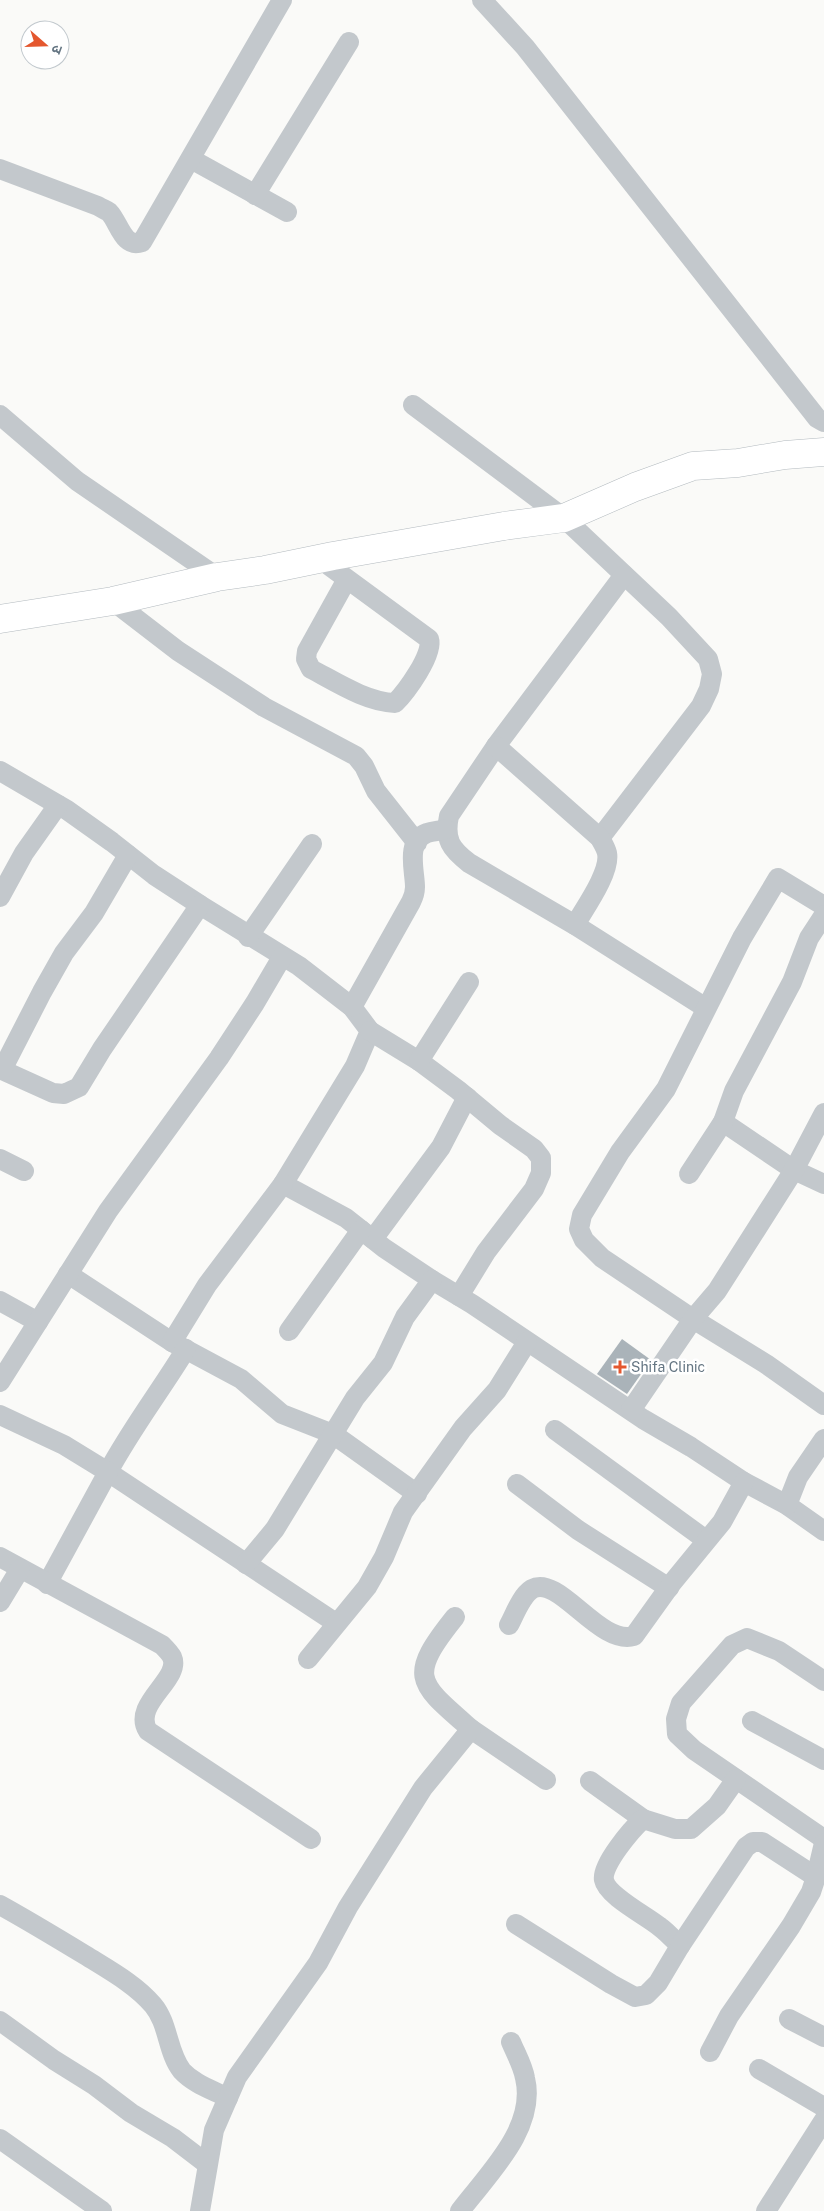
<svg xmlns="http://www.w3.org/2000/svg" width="824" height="2211" font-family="'Public Sans','Noto Sans Devanagari',sans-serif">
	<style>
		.building { fill: #aab3b9 }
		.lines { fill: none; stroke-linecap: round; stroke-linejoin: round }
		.secondary-casing { stroke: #b3babf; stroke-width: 29 }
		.street { stroke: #c3c8cc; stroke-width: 20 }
		.secondary { stroke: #fff; stroke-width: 28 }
		.poi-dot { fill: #e4572e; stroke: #fff; stroke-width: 2 }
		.labels { text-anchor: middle; stroke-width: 5; stroke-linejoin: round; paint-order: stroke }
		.poi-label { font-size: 14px; fill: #657683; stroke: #fff; text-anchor: start }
	</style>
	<rect width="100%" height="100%" fill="#fafaf8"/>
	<path class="building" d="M 622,1339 L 651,1360 L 627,1394 L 597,1374 Z"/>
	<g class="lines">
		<g class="secondary-casing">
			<path id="secondary" d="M 0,619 L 113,601 L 217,577 L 265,570 L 333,556 L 504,526 L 564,518 L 635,487 L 693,466 L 738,463 L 785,455 L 824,452"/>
		</g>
		<g class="street">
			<path d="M 482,0 L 525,47 L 817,418 L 824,422"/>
			<path d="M 191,159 L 287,212"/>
			<path d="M 0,169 L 98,206 C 101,208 106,210 109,212 C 119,222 123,249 142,242 L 282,0"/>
			<path d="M 255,195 L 349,42"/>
			<path d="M 413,405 L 564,518 L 669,617 L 708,659 L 712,674 L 709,689 L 701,706 L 600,838"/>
			<path d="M 0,415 L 77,481 L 217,577"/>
			<path d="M 320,559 L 429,639 C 434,654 406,692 395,703 C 366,702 336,682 311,669 L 306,659 L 307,651 L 347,579"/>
			<path d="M 624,575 L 496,746 L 449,816 C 444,840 451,849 469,863 L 575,925 L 706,1008"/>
			<path d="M 113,601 L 178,651 L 264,707 L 356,756 L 364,766 L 376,791 L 417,843"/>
			<path d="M 496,746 L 600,838 C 602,842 606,848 607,853 C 611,872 584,909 575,925"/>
			<path d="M 0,771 L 67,810 L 112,842 L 154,875 L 200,905 L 299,966 L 352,1007 L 370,1031 L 355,1066 L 283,1184 L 346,1218 L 384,1248 L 432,1280 L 472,1304 L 643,1419 L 691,1447 L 744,1482 L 787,1505 L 824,1531"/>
			<path d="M 0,897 L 24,853 L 58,805"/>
			<path d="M 824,906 L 778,878 L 742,938 L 666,1089 L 620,1152 L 582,1215 L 579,1229 L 584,1240 L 602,1258 L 693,1319 L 766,1364 L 824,1405"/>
			<path d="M 824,915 L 809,938 L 792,982 L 734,1091 L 723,1122 L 794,1170 L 824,1184"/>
			<path d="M 248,937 L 312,844"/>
			<path d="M 352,1007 L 411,902 C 413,898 415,892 415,887 C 415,871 405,841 427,833 C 433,831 440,831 446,829"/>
			<path d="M 370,1031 L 419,1061 L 458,1090 L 500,1125 L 534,1149 L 541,1158 L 541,1173 L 534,1189 L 486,1252 L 459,1296"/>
			<path d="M 419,1061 L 469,982"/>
			<path d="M 0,1069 L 53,1093 L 64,1094 L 79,1087 L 102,1049 L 200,905"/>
			<path d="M 2,1070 L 42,992 L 64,953 L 94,913 L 128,855"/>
			<path d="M 0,1159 L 24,1171"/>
			<path d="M 689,1174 L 723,1122"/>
			<path d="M 373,1239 L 441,1147 L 467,1097"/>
			<path d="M 68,1274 L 172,1342 L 241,1379 L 282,1414 L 333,1434 L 417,1494"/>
			<path d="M 0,1301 L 38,1322"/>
			<path d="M 289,1331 L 361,1230"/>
			<path d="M 172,1342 L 207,1285 L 283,1184"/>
			<path d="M 186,1349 C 161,1390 131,1429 108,1472 L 336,1623"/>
			<path d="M 0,1382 L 108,1211 L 219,1058 L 255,1003 L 282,957"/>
			<path d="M 631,1410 L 693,1319 L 717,1291 L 794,1170 L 824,1113"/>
			<path d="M 0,1415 L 64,1445 L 108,1472 L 47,1584"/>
			<path d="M 555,1430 L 706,1540"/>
			<path d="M 517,1484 L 578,1530 L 669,1588"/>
			<path d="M 787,1505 L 798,1477 L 824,1439"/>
			<path d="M 0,1557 L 162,1645 C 165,1648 170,1653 172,1657 C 182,1679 131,1704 148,1731 L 311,1839"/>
			<path d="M 246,1564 L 275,1529 L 355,1398 L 383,1363 L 405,1317 L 432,1280"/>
			<path d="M 0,1602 L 20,1569"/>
			<path d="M 509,1625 C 515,1614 521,1596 532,1589 C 559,1574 599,1646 634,1636 L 672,1583 L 722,1522 L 744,1482"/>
			<path d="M 308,1659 L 367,1587 L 384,1557 L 403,1512 L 463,1428 L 497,1390 L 527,1342"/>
			<path d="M 824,1681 L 779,1651 L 747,1638 L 732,1645 L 681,1703 L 676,1719 L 677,1734 L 694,1750 L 824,1839"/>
			<path d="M 752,1721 L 824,1760"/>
			<path d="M 471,1729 L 546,1780"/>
			<path d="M 590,1781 L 643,1819"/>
			<path d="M 0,1905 C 29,1921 57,1938 85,1955 C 109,1970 135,1984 153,2005 C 169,2024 167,2052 182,2071 C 194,2084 213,2090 228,2098"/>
			<path d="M 516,1924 L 611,1984 L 635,1997 L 646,1995 L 658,1983 L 680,1946 C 673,1939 667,1932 660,1927 C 647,1916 607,1896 604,1880 C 601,1865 632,1829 643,1819 L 675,1829 L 691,1829 L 717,1806 L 736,1779"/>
			<path d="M 680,1946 L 746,1847 L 753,1842 L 762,1842 L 816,1877"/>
			<path d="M 789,2019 L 824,2037"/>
			<path d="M 0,2021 L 54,2060 L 94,2085 L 131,2113 L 173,2138 L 207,2164"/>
			<path d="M 710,2052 L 729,2016 L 791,1926 L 811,1892 L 816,1877 L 824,1843"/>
			<path d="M 759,2069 L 824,2107"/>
			<path d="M 0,2139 L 102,2211"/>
			<path d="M 200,2211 L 214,2130 L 237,2077 L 318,1963 L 348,1907 L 423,1788 L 471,1729 C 417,1682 407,1677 455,1617"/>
			<path d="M 460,2211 C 488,2174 537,2128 525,2078 C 523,2066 516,2054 511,2042"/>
			<path d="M 766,2211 L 824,2120"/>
		</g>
		<use href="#secondary" class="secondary"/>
	</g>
	<path class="poi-dot" d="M617.5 1359.5h5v5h5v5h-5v5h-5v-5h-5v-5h5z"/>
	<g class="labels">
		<g class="poi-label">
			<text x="631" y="1372">Shifa Clinic</text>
		</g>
	</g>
	<g transform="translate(45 45) rotate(110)"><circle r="24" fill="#ffffff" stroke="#c1c8cd"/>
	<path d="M0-4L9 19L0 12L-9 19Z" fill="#e4572e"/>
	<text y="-8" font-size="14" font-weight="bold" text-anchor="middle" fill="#657683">उ</text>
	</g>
</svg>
